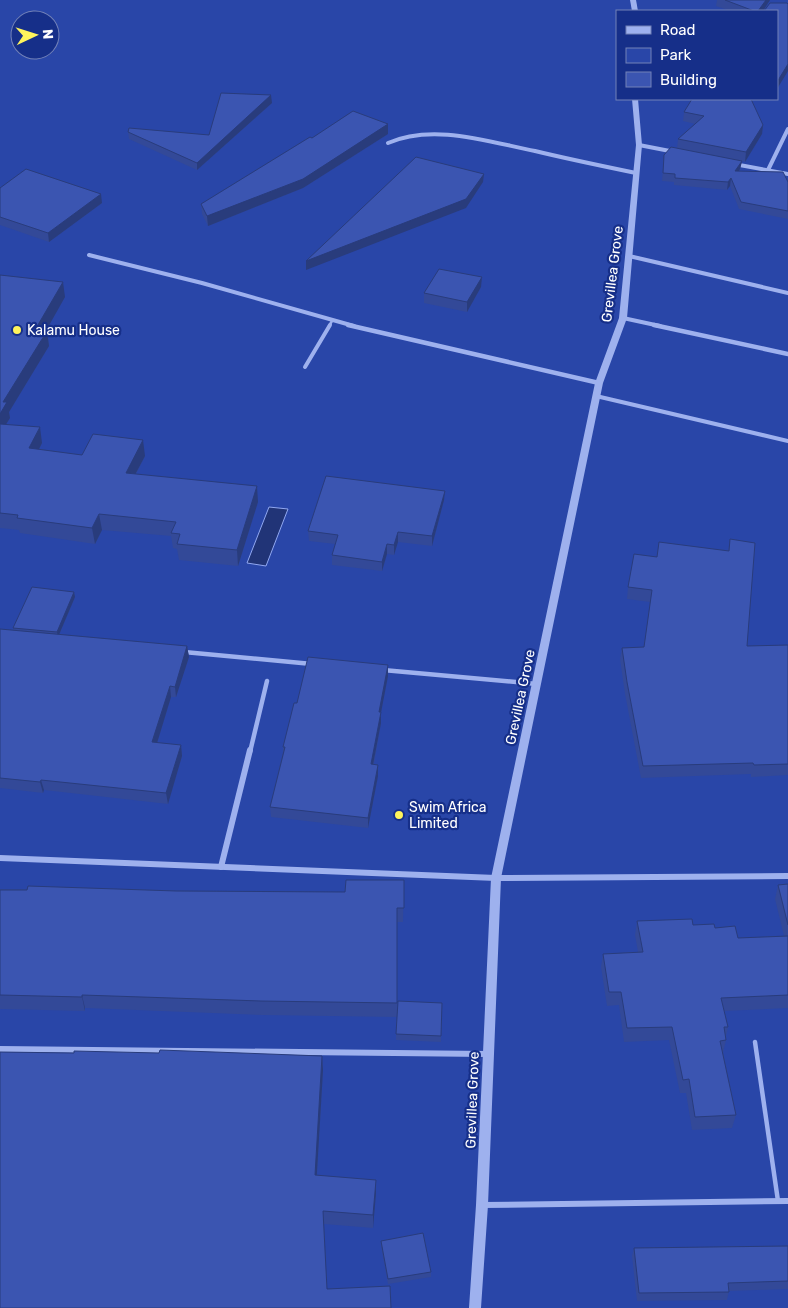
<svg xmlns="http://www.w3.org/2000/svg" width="788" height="1308" font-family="Rubik,sans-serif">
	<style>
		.green { fill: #2946a8; fill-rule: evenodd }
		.water { fill: #213477; stroke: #91a8f1 }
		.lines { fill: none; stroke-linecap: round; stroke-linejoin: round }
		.service-far2 { stroke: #9eb1ee; stroke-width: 2.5 }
		.service-far1 { stroke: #9eb1ee; stroke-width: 4 }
		.service { stroke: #9eb1ee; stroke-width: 4.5 }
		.minor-far2 { stroke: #9eb1ee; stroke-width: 4 }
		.minor-far1 { stroke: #9eb1ee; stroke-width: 4.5 }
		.minor { stroke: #9eb1ee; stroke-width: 6 }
		.tertiary { fill: #9eb1ee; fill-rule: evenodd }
		.wall { fill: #334998 }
		.shaded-wall { fill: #293c7c }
		.building { fill: #3b55b1; stroke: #293c7c }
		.poi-dot { fill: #fff45c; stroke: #162f89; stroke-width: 2 }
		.labels { text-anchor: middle; stroke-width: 4.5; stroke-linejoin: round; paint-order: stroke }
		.street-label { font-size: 14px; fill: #fff; stroke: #162f89 }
		.poi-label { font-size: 14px; fill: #fff; stroke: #162f89; text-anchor: start }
	</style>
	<rect width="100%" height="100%" fill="#162f89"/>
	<path class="green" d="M 0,0 L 788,0 L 788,1308 L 0,1308 ZM 617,11 L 777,11 L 777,99 L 617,99 ZM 20,20 L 50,20 L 50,50 L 20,50 Z"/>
	<path class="water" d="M 269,507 L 288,509 L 266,566 L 247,563 Z"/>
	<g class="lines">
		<path class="service-far2" d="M 329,326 L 332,321"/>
		<g class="service-far1">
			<path d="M 305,367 L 330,325"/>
			<path d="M 596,396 L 788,441"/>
		</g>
		<path class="service" d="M 755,1042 L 778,1201"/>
		<g class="minor-far2">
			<path d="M 388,143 C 433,123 489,142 535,151 C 568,159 602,166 636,173"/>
			<path d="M 639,145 L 675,152"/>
			<path d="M 734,164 L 788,174"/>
			<path d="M 768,170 L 788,129"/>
			<path d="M 89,255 L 202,283 L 354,326"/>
			<path d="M 629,256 L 788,293"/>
			<path d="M 623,318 L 660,326"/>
		</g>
		<g class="minor-far1">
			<path d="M 348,325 L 599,383"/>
			<path d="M 654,325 L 788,354"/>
			<path d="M 184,652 L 312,664"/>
			<path d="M 383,670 L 537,684"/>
			<path d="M 250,752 L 267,681"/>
		</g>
		<g class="minor">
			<path d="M 0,858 L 496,878 L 788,876"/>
			<path d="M 221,867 L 250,750"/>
			<path d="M 0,1049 L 487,1054"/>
			<path d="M 482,1205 L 788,1201"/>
		</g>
		<g class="tertiary">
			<path d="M 630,0 L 636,0 L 638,11 L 632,11 Z"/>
			<path d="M 632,99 L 638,99 L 642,145 L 627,318 L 603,383 L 501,878 L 488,1205 L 481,1308 L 469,1308 L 476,1205 L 491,878 L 595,383 L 619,318 L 636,145 Z"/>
		</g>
	</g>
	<g class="wall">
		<path d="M 717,0 L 770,0 L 763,11 L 730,11 L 716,6 Z"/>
		<path d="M 272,103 L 197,170 L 129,139 L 128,132 L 209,135 Z"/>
		<path d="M 684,112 L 763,125 L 762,134 L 745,162 L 742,161 L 740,169 L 739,171 L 788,182 L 788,219 L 739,209 L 730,186 L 727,190 L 674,185 L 674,182 L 662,181 L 664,155 L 677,148 L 678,139 L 695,124 L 683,121 Z"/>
		<path d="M 388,124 L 388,134 L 303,188 L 208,226 L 202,214 L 201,204 L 312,138 Z"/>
		<path d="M 0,188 L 102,203 L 49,242 L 0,225 Z"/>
		<path d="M 0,275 L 65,297 L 45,331 L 47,331 L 49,346 L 9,412 L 10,418 L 6,424 L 42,443 L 39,449 L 82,455 L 145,456 L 136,474 L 258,502 L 238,566 L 179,560 L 177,549 L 173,548 L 171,536 L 102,530 L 95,544 L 20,533 L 19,530 L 0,528 Z"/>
		<path d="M 481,287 L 467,312 L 424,303 L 424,293 Z"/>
		<path d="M 444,500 L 432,546 L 398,542 L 394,555 L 387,554 L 382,571 L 332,565 L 332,555 L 335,544 L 309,541 L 308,531 Z"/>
		<path d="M 730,539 L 747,646 L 788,645 L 788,775 L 751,777 L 751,774 L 641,778 L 625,694 L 620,659 L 622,648 L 644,647 L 650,602 L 627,599 L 628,587 L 657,557 L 728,551 Z"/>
		<path d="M 74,592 L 75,597 L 59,635 L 187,646 L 189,657 L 176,697 L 171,697 L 157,743 L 181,745 L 182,756 L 168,804 L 44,790 L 43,793 L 0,788 L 0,629 L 14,631 L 13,628 Z"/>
		<path d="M 388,665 L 388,676 L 381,712 L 381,723 L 374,764 L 378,776 L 368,828 L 271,817 L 270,807 L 283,752 L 283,747 L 297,703 Z"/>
		<path d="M 404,880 L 403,922 L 397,922 L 397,1017 L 262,1015 L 85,1008 L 85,1011 L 0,1009 L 0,889 L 345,892 Z"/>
		<path d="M 788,884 L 788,1008 L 724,1011 L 728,1027 L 726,1036 L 726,1040 L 723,1053 L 736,1115 L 732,1128 L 692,1130 L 686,1093 L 680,1093 L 669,1040 L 624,1042 L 619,1005 L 607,1006 L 601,967 L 603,954 L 638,952 L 635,935 L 637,921 L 693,925 L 715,928 L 738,938 L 784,936 L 775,899 L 778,885 Z"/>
		<path d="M 442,1003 L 441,1042 L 396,1040 L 396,1034 Z"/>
		<path d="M 322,1056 L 323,1070 L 317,1175 L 376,1193 L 373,1228 L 324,1224 L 327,1289 L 0,1308 Z"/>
		<path d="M 381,1241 L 431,1272 L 431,1277 L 388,1284 L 381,1246 Z"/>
		<path d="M 788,1246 L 788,1289 L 729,1291 L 727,1300 L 637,1301 L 632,1256 L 634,1248 Z"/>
	</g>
	<g class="shaded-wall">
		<path d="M 766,0 L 770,0 L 763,11 L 758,11 Z"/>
		<path d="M 788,64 L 788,71 L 777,89 L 777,82 Z"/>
		<path d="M 271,95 L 272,103 L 197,170 L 197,163 Z"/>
		<path d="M 388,124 L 388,134 L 303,188 L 208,226 L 207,216 Z"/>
		<path d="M 763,125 L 762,134 L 745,162 L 746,152 Z"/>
		<path d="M 742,161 L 740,169 L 734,179 L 735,171 Z"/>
		<path d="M 484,174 L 483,182 L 466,208 L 306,270 L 306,261 Z"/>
		<path d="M 731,178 L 730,186 L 727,190 L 728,182 Z"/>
		<path d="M 101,194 L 102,203 L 49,242 L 48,233 Z"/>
		<path d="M 482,277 L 481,287 L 467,312 L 467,302 Z"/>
		<path d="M 63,282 L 65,297 L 38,345 L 35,330 Z"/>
		<path d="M 47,331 L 49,346 L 9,412 L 10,418 L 0,434 L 0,414 L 3,402 Z"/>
		<path d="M 40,427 L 42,443 L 32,463 L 29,448 Z"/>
		<path d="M 143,440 L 145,456 L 128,488 L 126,473 Z"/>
		<path d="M 257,486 L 258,502 L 238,566 L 237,550 Z"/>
		<path d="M 445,491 L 444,500 L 432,546 L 432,536 Z"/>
		<path d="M 99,514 L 102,530 L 95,544 L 92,528 Z"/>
		<path d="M 398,532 L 398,542 L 394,555 L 394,545 Z"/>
		<path d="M 387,544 L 387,554 L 382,571 L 382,562 Z"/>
		<path d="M 74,592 L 75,597 L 58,637 L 57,632 Z"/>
		<path d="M 187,646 L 189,657 L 176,697 L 175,687 Z"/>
		<path d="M 388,665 L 388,676 L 379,723 L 379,712 Z"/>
		<path d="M 170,686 L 171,697 L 154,753 L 152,742 Z"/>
		<path d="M 381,712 L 381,723 L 371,775 L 371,764 Z"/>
		<path d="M 181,745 L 182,756 L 168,804 L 166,793 Z"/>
		<path d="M 378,765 L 378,776 L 368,828 L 368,818 Z"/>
		<path d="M 41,780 L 44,790 L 43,793 L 40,782 Z"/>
		<path d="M 82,995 L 85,1008 L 85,1011 L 82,997 Z"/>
		<path d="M 322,1056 L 323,1070 L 316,1188 L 315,1175 Z"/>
		<path d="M 376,1180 L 376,1193 L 373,1228 L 373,1215 Z"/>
	</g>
	<g class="building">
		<path d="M 725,0 L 766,0 L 758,11 L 754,11 Z"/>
		<path d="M 770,3 L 787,3 L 788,4 L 788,64 L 777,82 L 777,11 L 764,11 Z"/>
		<path d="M 221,93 L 271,95 L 197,163 L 128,132 L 129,128 L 209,135 Z"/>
		<path d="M 692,99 L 751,99 L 763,125 L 746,152 L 678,139 L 704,116 L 684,112 Z"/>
		<path d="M 353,111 L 388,124 L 303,179 L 207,216 L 201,204 L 310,137 L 312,138 Z"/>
		<path d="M 671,147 L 742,161 L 735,171 L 783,172 L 788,182 L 788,211 L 741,202 L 731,178 L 728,182 L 675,178 L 675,174 L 663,173 L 664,155 Z"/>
		<path d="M 416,157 L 484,174 L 466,199 L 306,261 Z"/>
		<path d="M 26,169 L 101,194 L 48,233 L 0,217 L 0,188 Z"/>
		<path d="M 439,269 L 482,277 L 467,302 L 424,293 Z"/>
		<path d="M 0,275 L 63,282 L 35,330 L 47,331 L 3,402 L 7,402 L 0,414 Z"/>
		<path d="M 0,424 L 40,427 L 29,448 L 82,455 L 93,434 L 143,440 L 126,473 L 257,486 L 237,550 L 177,544 L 180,534 L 171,533 L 176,522 L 99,514 L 92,528 L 17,518 L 18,515 L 0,513 Z"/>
		<path d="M 326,476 L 445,491 L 432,536 L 398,532 L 394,545 L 387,544 L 382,562 L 332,555 L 338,535 L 308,531 Z"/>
		<path d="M 730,539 L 755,543 L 747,646 L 788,645 L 788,764 L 754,765 L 753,763 L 643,766 L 627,682 L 622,648 L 644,647 L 652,590 L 628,587 L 634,554 L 657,557 L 659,542 L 729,551 Z"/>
		<path d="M 32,587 L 74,592 L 57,632 L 13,628 Z"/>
		<path d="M 0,629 L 187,646 L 175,687 L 170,686 L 152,742 L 181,745 L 166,793 L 41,780 L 40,782 L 0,778 Z"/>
		<path d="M 308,657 L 388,665 L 379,712 L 381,712 L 371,764 L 378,765 L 368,818 L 270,807 L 285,747 L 283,747 L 294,703 L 297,703 Z"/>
		<path d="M 346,880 L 404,880 L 404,908 L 397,908 L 397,1003 L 261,1001 L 82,995 L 82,997 L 0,995 L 0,890 L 27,890 L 28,886 L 176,891 L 345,892 Z"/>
		<path d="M 788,884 L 788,925 L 778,885 Z"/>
		<path d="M 692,919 L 693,925 L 714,924 L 715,928 L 735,926 L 738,938 L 788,936 L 788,995 L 721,998 L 728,1027 L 724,1027 L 726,1040 L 720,1041 L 736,1115 L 695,1117 L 689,1079 L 683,1080 L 672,1027 L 627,1028 L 621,992 L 609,992 L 603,954 L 643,952 L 637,921 Z"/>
		<path d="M 398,1001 L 442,1003 L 441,1036 L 396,1034 Z"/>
		<path d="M 160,1050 L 322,1056 L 315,1175 L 376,1180 L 373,1215 L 323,1211 L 327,1289 L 390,1286 L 391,1308 L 0,1308 L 0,1052 L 74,1053 L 74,1051 L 159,1053 Z"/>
		<path d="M 423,1233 L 431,1272 L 388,1279 L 381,1241 Z"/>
		<path d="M 788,1246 L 788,1281 L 728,1283 L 729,1292 L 639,1293 L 634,1248 Z"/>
	</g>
	<g class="poi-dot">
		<circle cx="17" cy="330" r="5"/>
		<circle cx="399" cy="815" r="5"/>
	</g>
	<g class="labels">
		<g class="street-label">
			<text transform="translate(612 274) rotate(-83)" y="5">Grevillea Grove</text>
			<text transform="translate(520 697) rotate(-78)" y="5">Grevillea Grove</text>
			<text transform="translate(472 1100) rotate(-88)" y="5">Grevillea Grove</text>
		</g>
		<g class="poi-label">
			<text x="27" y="335">Kalamu House</text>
			<text x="409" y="812">Swim Africa<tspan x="409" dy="16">Limited</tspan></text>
		</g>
	</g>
	<rect x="616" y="10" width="162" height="90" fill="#162f89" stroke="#7382b8"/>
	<rect x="626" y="26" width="25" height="8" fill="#9eb1ee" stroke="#7382b8"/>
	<text x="660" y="35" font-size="15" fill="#ffffff">Road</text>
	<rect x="626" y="48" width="25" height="15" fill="#2946a8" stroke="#7382b8"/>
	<text x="660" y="60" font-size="15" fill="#ffffff">Park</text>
	<rect x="626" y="72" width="25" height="15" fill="#3b55b1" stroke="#7382b8"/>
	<text x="660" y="85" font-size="15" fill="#ffffff">Building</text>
	<g transform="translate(35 35) rotate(86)"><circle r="24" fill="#162f89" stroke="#7382b8"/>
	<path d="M0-4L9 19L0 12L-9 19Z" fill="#fff45c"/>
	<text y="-8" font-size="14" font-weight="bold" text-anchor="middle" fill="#ffffff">N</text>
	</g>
</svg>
